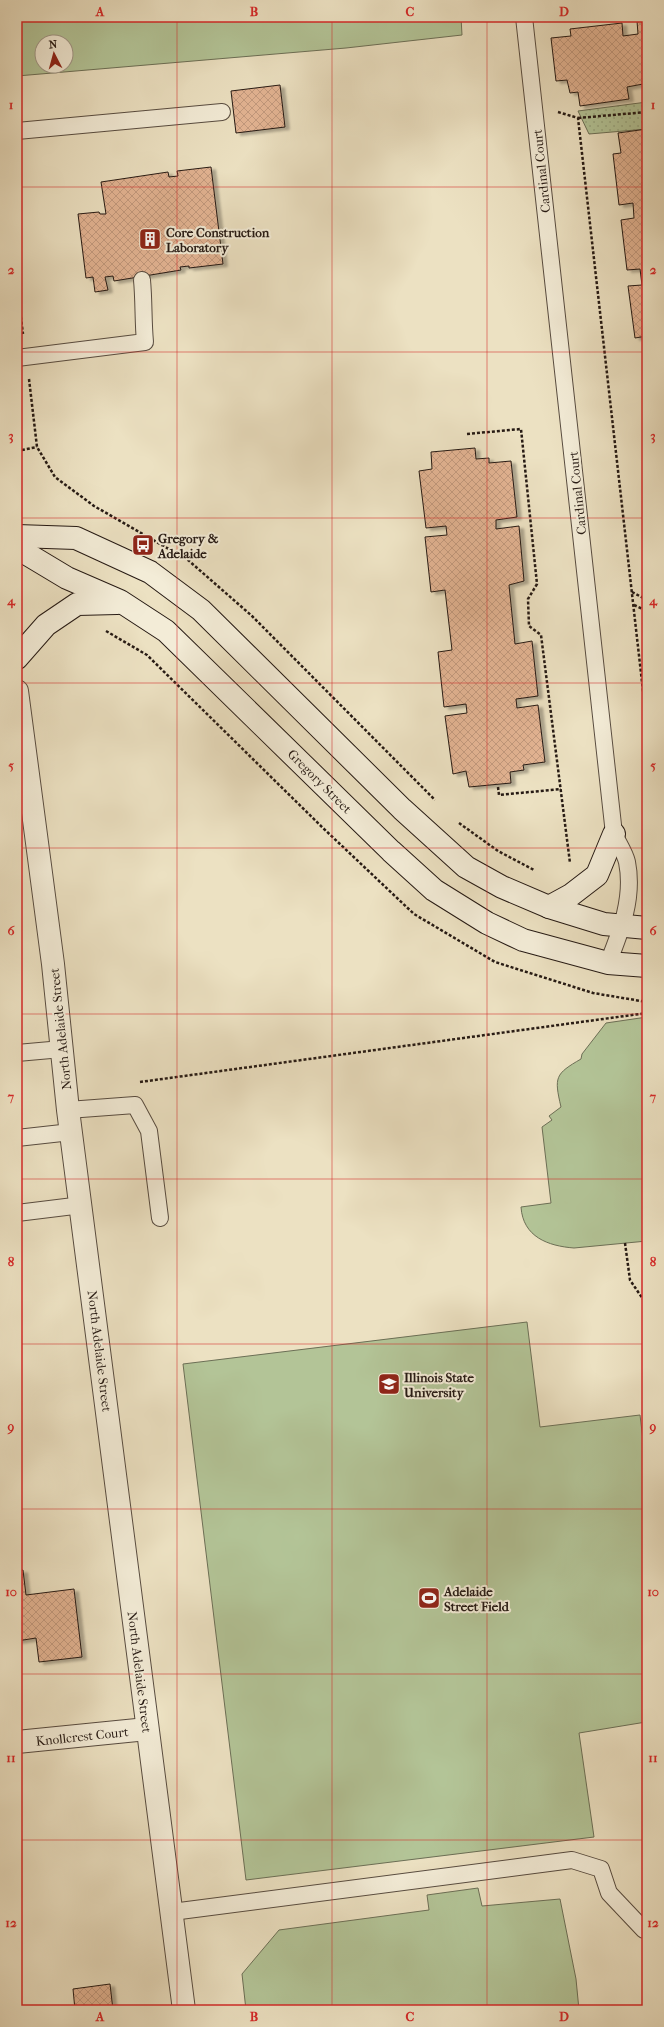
<svg xmlns="http://www.w3.org/2000/svg" width="664" height="2027" font-family="'IM FELL French Canon',serif">
	<style>
		.park { fill: url(#park-dots); stroke: #6c6f56 }
		.pitch { fill: #b3c497; stroke: #6c6f56; fill-rule: evenodd }
		.building { fill: url(#building-cross-hatch); stroke: #261a14; filter: url(#shadow) }
		.lines { fill: none; stroke-linecap: round; stroke-linejoin: round }
		.service-casing { stroke: #584c40; stroke-width: 18 }
		.minor-casing { stroke: #584c40; stroke-width: 24 }
		.tertiary-casing { stroke: #584c40; stroke-width: 24 }
		.secondary-casing { stroke: #261a14; stroke-width: 24 }
		.path { stroke: #261a14; stroke-width: 2.5; stroke-dasharray: 3 2; stroke-linecap: butt }
		.service { stroke: #f3ecd7; stroke-width: 16 }
		.minor { stroke: #f3ecd7; stroke-width: 22 }
		.tertiary { stroke: #f3ecd7; stroke-width: 22 }
		.secondary { stroke: #f3ecd7; stroke-width: 22 }
		.grid { fill: none; stroke: #d62828; stroke-width: 1; stroke-opacity: 0.55 }
		.labels { text-anchor: middle; stroke-width: 4; stroke-linejoin: round; paint-order: stroke }
		.street-label { font-size: 13px; fill: #261a14; stroke: #f3ecd7 }
		.poi-label { font-size: 13px; font-weight: bold; fill: #261a14; stroke: #f3ecd7; text-anchor: start }
		.neatline { fill: none; stroke: #d62828; stroke-width: 1.5 }
		.grid-label { font-size: 13px; text-anchor: middle; font-weight: bold; fill: #d62828 }
	</style>
	<defs>
		<pattern id="park-dots" width="8" height="8" patternUnits="userSpaceOnUse"><rect width="8" height="8" fill="#b3c497"/><path d="M2 2h.1M6 6h.1" fill="none" stroke="#9aa881" stroke-width="1.8" stroke-linecap="round"/></pattern>
		<pattern id="building-cross-hatch" width="8" height="8" patternUnits="userSpaceOnUse"><rect width="8" height="8" fill="#e2b392"/><path d="M0 0l8 8M0 8l8-8" fill="none" stroke="#c2997d"/></pattern>
		<filter id="shadow"><feDropShadow dx="4.5" dy="2.5" stdDeviation="1" flood-color="#0004"/></filter>
	</defs>
	<rect width="100%" height="100%" fill="#ece1c2"/>
	<filter id="stains"><feTurbulence type="fractalNoise" baseFrequency=".005" numOctaves="4"/><feColorMatrix values="0 0 0 0 .2 0 0 0 0 .09 0 0 0 0 .02 0 0 0 .5 -.17"/></filter>
	<radialGradient id="worn" r=".72"><stop offset=".6" stop-color="#630" stop-opacity="0"/><stop offset="1" stop-color="#630" stop-opacity=".3"/></radialGradient>
	<path class="park" d="M 647,102 L 647,129 L 589,134 L 578,111 Z"/>
	<g class="pitch">
		<path d="M 17,17 L 461,17 L 462,35 L 346,48 L 17,76 ZM 42,42 L 66,42 L 66,66 L 42,66 Z"/>
		<path d="M 647,1017 L 647,1241 L 574,1248 C 548,1246 523,1237 521,1207 L 551,1203 L 542,1127 L 552,1120 L 549,1116 L 561,1107 C 554,1077 555,1074 581,1059 L 582,1054 L 606,1023 Z"/>
		<path d="M 527,1322 L 540,1427 L 640,1415 L 647,1474 L 647,1724 L 646,1722 L 579,1733 L 594,1837 L 246,1880 L 183,1364 Z"/>
		<path d="M 478,1888 L 482,1906 L 560,1899 L 576,1979 L 579,2010 L 246,2010 L 242,1974 L 279,1930 L 429,1910 L 427,1895 Z"/>
	</g>
	<g class="building">
		<path d="M 647,20 L 647,98 L 645,98 L 643,84 L 627,87 L 629,99 L 580,106 L 578,92 L 570,93 L 567,80 L 556,81 L 551,38 L 571,36 L 570,29 L 622,23 L 623,36 L 638,34 L 637,21 Z"/>
		<path d="M 280,85 L 285,127 L 236,133 L 231,91 Z"/>
		<path d="M 647,129 L 647,336 L 635,338 L 628,286 L 642,285 L 640,269 L 627,270 L 621,220 L 634,218 L 633,203 L 619,205 L 613,154 L 621,153 L 618,133 Z"/>
		<path d="M 211,167 L 223,264 L 189,268 L 189,266 L 180,267 L 181,270 L 114,281 L 113,276 L 105,277 L 108,290 L 95,292 L 93,277 L 86,278 L 78,214 L 99,212 L 100,214 L 106,214 L 101,182 L 168,172 L 169,177 L 178,176 L 177,171 Z"/>
		<path d="M 475,448 L 476,459 L 489,458 L 489,463 L 511,461 L 517,517 L 496,520 L 496,529 L 519,526 L 524,581 L 509,585 L 515,644 L 532,641 L 538,696 L 516,699 L 517,708 L 538,705 L 545,762 L 523,765 L 524,770 L 510,772 L 511,783 L 469,787 L 466,771 L 453,774 L 445,716 L 467,713 L 466,704 L 444,707 L 438,652 L 452,650 L 445,590 L 431,592 L 425,537 L 447,535 L 446,526 L 426,528 L 419,471 L 432,469 L 431,452 Z"/>
		<path d="M 23,1570 L 26,1595 L 74,1589 L 82,1657 L 39,1662 L 36,1638 L 17,1641 L 17,1571 Z"/>
		<path d="M 110,1984 L 113,2010 L 75,2010 L 73,1989 Z"/>
	</g>
	<g class="lines">
		<g class="service-casing">
			<g id="service">
				<path d="M 524,17 L 614,834 C 618,843 625,853 627,862 C 634,897 621,931 608,963"/>
				<path d="M 17,131 L 222,112"/>
				<path d="M 17,358 L 145,342 C 143,321 144,301 142,280"/>
				<path d="M 17,1053 L 62,1049"/>
				<path d="M 68,1110 L 135,1105 L 149,1131 L 160,1218"/>
				<path d="M 17,1138 L 71,1132"/>
				<path d="M 17,1213 L 82,1205"/>
				<path d="M 172,1912 L 572,1860 L 601,1869 L 609,1893 L 644,1930"/>
			</g>
		</g>
		<g class="minor-casing">
			<path id="minor" d="M 17,1742 L 147,1729"/>
		</g>
		<g class="tertiary-casing">
			<path id="tertiary" d="M 17,691 L 53,964 L 68,1110 L 184,2010"/>
		</g>
		<g class="secondary-casing">
			<g id="secondary">
				<path d="M 17,536 L 76,538 L 150,572 L 201,610 L 402,809 L 466,867 L 502,887 L 549,907 L 604,924 L 647,928"/>
				<path d="M 17,548 L 67,578 L 120,601 L 166,631 L 391,851 L 434,890 L 487,923 L 523,940 L 608,963 L 647,966"/>
				<path d="M 17,658 L 46,625 L 77,604 L 117,603"/>
				<path d="M 549,907 L 571,895 L 597,875 L 614,834"/>
			</g>
		</g>
		<g class="path">
			<path d="M 558,112 L 578,118 L 647,726"/>
			<path d="M 578,118 L 647,112"/>
			<path d="M 17,287 L 23,334"/>
			<path d="M 29,379 L 37,447 L 55,477 L 94,506 L 188,560 L 252,616 L 435,800"/>
			<path d="M 467,434 L 521,429 L 537,584 L 528,599 L 529,626 L 541,635 L 570,863"/>
			<path d="M 17,451 L 37,447"/>
			<path d="M 632,592 L 647,600"/>
			<path d="M 634,605 L 647,611"/>
			<path d="M 106,631 L 147,655 L 323,828 L 414,914 L 495,962 L 593,993 L 647,1002"/>
			<path d="M 498,787 L 499,795 L 561,789"/>
			<path d="M 459,823 L 498,851 L 534,870"/>
			<path d="M 140,1082 L 647,1013"/>
			<path d="M 625,1243 L 630,1280 L 647,1305"/>
		</g>
		<use href="#service" class="service"/>
		<use href="#minor" class="minor"/>
		<use href="#tertiary" class="tertiary"/>
		<use href="#secondary" class="secondary"/>
	</g>
	<path class="grid" d="M 177,17 L 177,2010M 332,17 L 332,2010M 487,17 L 487,2010M 17,187 L 647,187M 17,352 L 647,352M 17,518 L 647,518M 17,683 L 647,683M 17,848 L 647,848M 17,1014 L 647,1014M 17,1179 L 647,1179M 17,1344 L 647,1344M 17,1509 L 647,1509M 17,1674 L 647,1674M 17,1840 L 647,1840"/>
	<defs>
		<g id="building-square" transform="scale(1.15)"><rect x="-9" y="-9" width="18" height="18" rx="4" fill="#8f2418" stroke="#f3ecd7"/><path d="M-4-6H4V6H1V3H-1V6H-4ZM-2.5-4.3h1.7v1.8h-1.7ZM.8-4.3h1.7v1.8H.8ZM-2.5-1h1.7V.8h-1.7ZM.8-1h1.7V.8H.8Z" fill="#fff"/></g>
		<g id="bus-square" transform="scale(1.15)"><rect x="-9" y="-9" width="18" height="18" rx="4" fill="#8f2418" stroke="#f3ecd7"/><path d="M-5-6H5V4H4V6H2V4H-2V6H-4V4H-5ZM-3.5-4V0h7V-4ZM-3.5 1.2v1.5H-2V1.2ZM2 1.2v1.5H3.5V1.2Z" fill="#fff"/></g>
		<g id="university-square" transform="scale(1.15)"><rect x="-9" y="-9" width="18" height="18" rx="4" fill="#8f2418" stroke="#f3ecd7"/><path d="M0-5L7-2L0 1L-7-2ZM-4 1L0 2.5L4 1V4Q0 6-4 4Z" fill="#fff"/></g>
		<g id="stadium-square" transform="scale(1.15)"><rect x="-9" y="-9" width="18" height="18" rx="4" fill="#8f2418" stroke="#f3ecd7"/><path d="M0-5a6.5 5 0 1 0 0 10a6.5 5 0 1 0 0-10ZM-3.5-1.8h7v3.6h-7Z" fill="#fff"/></g>
	</defs>
	<g fill-rule="evenodd">
		<use href="#building-square" x="150" y="239"/>
		<use href="#bus-square" x="143" y="545"/>
		<use href="#university-square" x="389" y="1384"/>
		<use href="#stadium-square" x="429" y="1598"/>
	</g>
	<g class="labels">
		<g class="street-label">
			<text transform="translate(541 171) rotate(-96)" y="5">Cardinal Court</text>
			<text transform="translate(577 493) rotate(-96)" y="5">Cardinal Court</text>
			<text transform="translate(320 781) rotate(45)" y="5">Gregory Street</text>
			<text transform="translate(60 1029) rotate(-96)" y="5">North Adelaide Street</text>
			<text transform="translate(100 1351) rotate(83)" y="5">North Adelaide Street</text>
			<text transform="translate(140 1672) rotate(83)" y="5">North Adelaide Street</text>
			<text transform="translate(82 1736) rotate(-6)" y="5">Knollcrest Court</text>
		</g>
		<g class="poi-label">
			<text x="166" y="237">Core Construction<tspan x="166" dy="15">Laboratory</tspan></text>
			<text x="158" y="543">Gregory &amp;<tspan x="158" dy="15">Adelaide</tspan></text>
			<text x="404" y="1382">Illinois State<tspan x="404" dy="15">University</tspan></text>
			<text x="444" y="1596">Adelaide<tspan x="444" dy="15">Street Field</tspan></text>
		</g>
	</g>
	<rect width="664" height="2027" fill="none" stroke="#ece1c2" stroke-width="44"/>
	<g transform="translate(54 54) rotate(354)"><circle r="19" fill="#f3ecd7" stroke="#a19889"/>
	<path d="M0-3L7 15L0 10L-7 15Z" fill="#8f2418"/>
	<text y="-6" font-size="11" font-weight="bold" text-anchor="middle" fill="#261a14">N</text>
	</g>
	<rect x="22" y="22" width="620" height="1983" class="neatline"/>
	<g class="grid-label">
		<text x="100" y="16">A</text>
		<text x="254" y="16">B</text>
		<text x="410" y="16">C</text>
		<text x="564" y="16">D</text>
		<text x="11" y="109">1</text>
		<text x="653" y="109">1</text>
		<text x="11" y="274">2</text>
		<text x="653" y="274">2</text>
		<text x="11" y="440">3</text>
		<text x="653" y="440">3</text>
		<text x="11" y="605">4</text>
		<text x="653" y="605">4</text>
		<text x="11" y="770">5</text>
		<text x="653" y="770">5</text>
		<text x="11" y="935">6</text>
		<text x="653" y="935">6</text>
		<text x="11" y="1101">7</text>
		<text x="653" y="1101">7</text>
		<text x="11" y="1266">8</text>
		<text x="653" y="1266">8</text>
		<text x="11" y="1431">9</text>
		<text x="653" y="1431">9</text>
		<text x="11" y="1596">10</text>
		<text x="653" y="1596">10</text>
		<text x="11" y="1762">11</text>
		<text x="653" y="1762">11</text>
		<text x="11" y="1927">12</text>
		<text x="653" y="1927">12</text>
		<text x="100" y="2021">A</text>
		<text x="254" y="2021">B</text>
		<text x="410" y="2021">C</text>
		<text x="564" y="2021">D</text>
	</g>
	<rect width="100%" height="100%" filter="url(#stains)"/>
	<rect width="100%" height="100%" fill="url(#worn)"/>
</svg>
